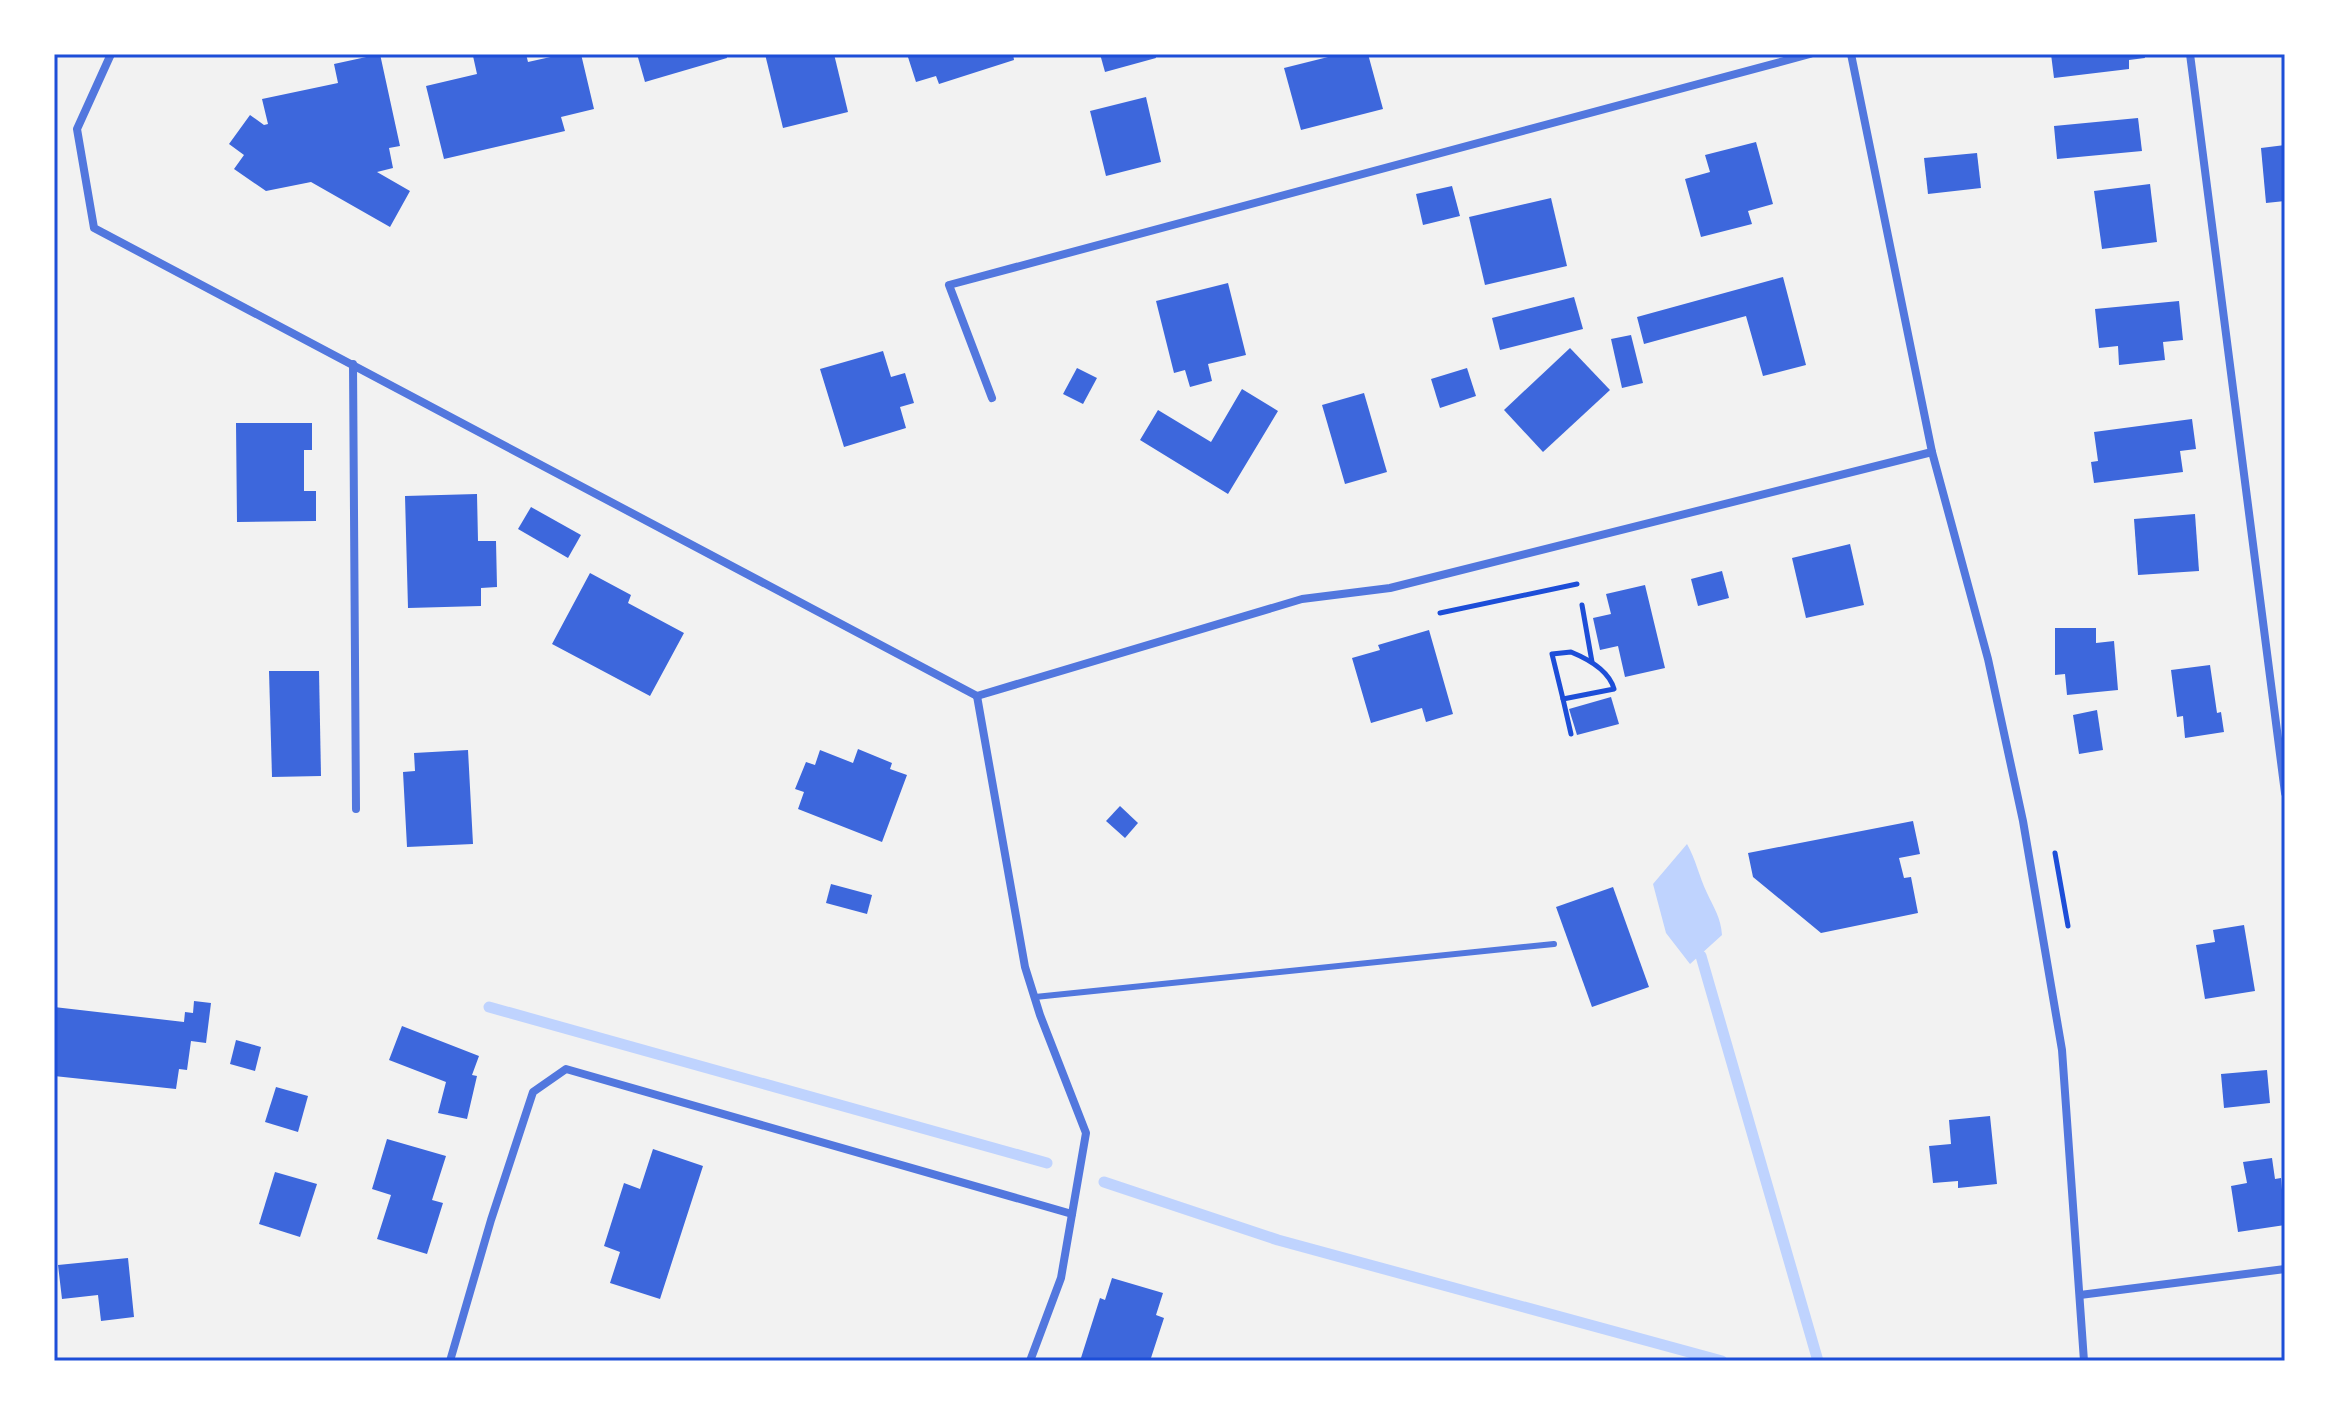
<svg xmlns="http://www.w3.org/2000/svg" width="2339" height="1415" font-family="Lato,sans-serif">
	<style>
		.water { fill: #bfd3fe }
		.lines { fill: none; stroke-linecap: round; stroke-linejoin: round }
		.stream { stroke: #bfd3fe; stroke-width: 11 }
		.building { fill: #3d67dc }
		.path { stroke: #1d4ed8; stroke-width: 5 }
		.service { stroke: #5277de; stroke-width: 6 }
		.minor { stroke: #5277de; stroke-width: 8 }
		.neatline { fill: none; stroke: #1d4ed8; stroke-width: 3 }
	</style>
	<rect width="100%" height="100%" fill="#f2f2f2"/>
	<path class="water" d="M 1687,844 C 1696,860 1699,876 1707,893 C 1714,908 1721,918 1722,935 L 1690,964 L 1666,933 L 1653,884 Z"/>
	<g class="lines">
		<g class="stream">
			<path d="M 1701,956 L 1818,1361"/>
			<path d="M 489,1007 L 1047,1163"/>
			<path d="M 1104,1182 L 1278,1240 L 1722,1361"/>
		</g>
	</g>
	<g class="building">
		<path d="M 380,54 L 400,146 L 389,148 L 393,168 L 377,172 L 410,191 L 390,227 L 311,182 L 266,191 L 234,169 L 244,155 L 229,144 L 250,115 L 264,125 L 268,124 L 262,99 L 338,83 L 334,64 Z"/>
		<path d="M 481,54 L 526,54 L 528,62 L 564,54 L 581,54 L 594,109 L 561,117 L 565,131 L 444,159 L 426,86 L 477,74 L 473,56 Z"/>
		<path d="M 637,54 L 726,54 L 727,58 L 645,82 Z"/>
		<path d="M 765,54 L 834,54 L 848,112 L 783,128 Z"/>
		<path d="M 907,54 L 1013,54 L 1014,60 L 939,84 L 936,76 L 916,82 Z"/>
		<path d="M 1100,54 L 1155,54 L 1156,58 L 1105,72 Z"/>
		<path d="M 1340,54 L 1368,54 L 1383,109 L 1301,130 L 1284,68 Z"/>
		<path d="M 2051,54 L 2144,54 L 2145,58 L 2129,60 L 2129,69 L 2054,78 Z"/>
		<path d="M 1146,97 L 1161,162 L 1106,176 L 1090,111 Z"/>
		<path d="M 2138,118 L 2142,151 L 2057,159 L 2054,126 Z"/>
		<path d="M 1756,142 L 1773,204 L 1748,211 L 1752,224 L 1701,237 L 1685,179 L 1710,172 L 1705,155 Z"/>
		<path d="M 2285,145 L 2285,201 L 2266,203 L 2261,148 Z"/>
		<path d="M 1977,153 L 1981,188 L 1928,194 L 1924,158 Z"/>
		<path d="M 2150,184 L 2157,242 L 2102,249 L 2094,191 Z"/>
		<path d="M 1452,186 L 1460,216 L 1423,225 L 1416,194 Z"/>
		<path d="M 1551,198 L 1567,266 L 1485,285 L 1469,217 Z"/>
		<path d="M 1783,277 L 1806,365 L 1763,376 L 1746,316 L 1644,344 L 1637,317 Z"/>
		<path d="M 1228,283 L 1246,355 L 1208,364 L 1212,381 L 1190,387 L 1185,370 L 1174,373 L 1156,301 Z"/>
		<path d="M 1574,297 L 1583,329 L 1500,350 L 1492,318 Z"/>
		<path d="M 2179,301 L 2183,340 L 2163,342 L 2165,360 L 2119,365 L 2118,346 L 2099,348 L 2095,309 Z"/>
		<path d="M 1631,335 L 1643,383 L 1622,388 L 1611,339 Z"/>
		<path d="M 1570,348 L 1610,390 L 1543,452 L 1504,410 Z"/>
		<path d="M 883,351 L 891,377 L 905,373 L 914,403 L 900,407 L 906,428 L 844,447 L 820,369 Z"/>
		<path d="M 1077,368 L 1097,378 L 1083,404 L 1063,394 Z"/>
		<path d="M 1467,368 L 1476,396 L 1440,408 L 1431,379 Z"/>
		<path d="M 1242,389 L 1278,411 L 1228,494 L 1140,440 L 1158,410 L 1211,442 Z"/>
		<path d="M 1364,393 L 1387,472 L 1345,484 L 1322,405 Z"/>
		<path d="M 2192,419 L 2196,449 L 2180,451 L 2183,472 L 2094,483 L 2091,462 L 2098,461 L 2094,432 Z"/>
		<path d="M 236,423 L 312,423 L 312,450 L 304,450 L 304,491 L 316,491 L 316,521 L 237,522 Z"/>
		<path d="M 477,494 L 478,541 L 496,541 L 497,587 L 481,588 L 481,606 L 408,608 L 405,496 Z"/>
		<path d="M 531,507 L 581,535 L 568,558 L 518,529 Z"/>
		<path d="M 2195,514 L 2199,571 L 2138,575 L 2134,519 Z"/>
		<path d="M 1850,544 L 1864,605 L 1806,618 L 1792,558 Z"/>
		<path d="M 1722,571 L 1729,598 L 1698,606 L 1691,579 Z"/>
		<path d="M 590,573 L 631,595 L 628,603 L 684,633 L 650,696 L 552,644 Z"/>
		<path d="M 1645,585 L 1665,668 L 1625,677 L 1618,646 L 1600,650 L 1593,618 L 1611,614 L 1606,594 Z"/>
		<path d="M 2055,628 L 2096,628 L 2096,643 L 2114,641 L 2118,690 L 2067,695 L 2065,674 L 2055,675 Z"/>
		<path d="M 1429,630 L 1453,714 L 1426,722 L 1422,708 L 1371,723 L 1352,658 L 1380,650 L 1378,645 Z"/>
		<path d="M 2210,665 L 2217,713 L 2221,712 L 2224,732 L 2185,738 L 2183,716 L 2177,717 L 2171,670 Z"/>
		<path d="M 269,671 L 319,671 L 321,776 L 272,777 Z"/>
		<path d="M 1611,697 L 1619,724 L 1577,735 L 1569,709 Z"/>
		<path d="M 2097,710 L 2103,750 L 2079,754 L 2073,715 Z"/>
		<path d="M 858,749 L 892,763 L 890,769 L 907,775 L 882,842 L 798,809 L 804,792 L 795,789 L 806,762 L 815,765 L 820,750 L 853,763 Z"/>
		<path d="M 468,750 L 473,844 L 407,847 L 403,772 L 415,771 L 414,753 Z"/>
		<path d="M 1120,806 L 1138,823 L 1125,838 L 1106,821 Z"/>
		<path d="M 1913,821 L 1920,854 L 1899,858 L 1904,878 L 1911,877 L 1918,913 L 1821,933 L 1753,877 L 1748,853 Z"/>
		<path d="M 831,884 L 872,895 L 867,914 L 826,903 Z"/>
		<path d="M 1613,887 L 1649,987 L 1592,1007 L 1556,907 Z"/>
		<path d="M 2244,925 L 2255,991 L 2205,999 L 2196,945 L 2215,942 L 2213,930 Z"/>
		<path d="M 194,1001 L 211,1003 L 206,1043 L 191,1041 L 187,1070 L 179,1069 L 176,1089 L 54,1076 L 54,1007 L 184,1022 L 185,1012 L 193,1013 Z"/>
		<path d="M 402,1026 L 479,1056 L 472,1075 L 477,1076 L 467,1119 L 438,1113 L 446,1082 L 389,1060 Z"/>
		<path d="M 236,1040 L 261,1047 L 255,1071 L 230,1064 Z"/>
		<path d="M 2267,1070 L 2270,1103 L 2224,1108 L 2221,1074 Z"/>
		<path d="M 276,1087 L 308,1096 L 298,1132 L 265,1122 Z"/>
		<path d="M 1990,1116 L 1997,1184 L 1958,1188 L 1958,1181 L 1933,1183 L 1929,1146 L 1951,1144 L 1949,1120 Z"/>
		<path d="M 387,1139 L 446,1156 L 432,1200 L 443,1203 L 427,1254 L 377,1239 L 391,1195 L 372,1189 Z"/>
		<path d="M 653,1149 L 703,1166 L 660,1299 L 610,1283 L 620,1252 L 604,1246 L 624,1183 L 640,1189 Z"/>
		<path d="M 2272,1158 L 2275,1179 L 2281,1178 L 2285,1225 L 2238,1232 L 2231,1186 L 2247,1183 L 2243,1162 Z"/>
		<path d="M 275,1172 L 317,1184 L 300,1237 L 259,1224 Z"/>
		<path d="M 128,1258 L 134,1317 L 101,1321 L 98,1295 L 62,1299 L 58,1265 Z"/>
		<path d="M 1112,1278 L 1163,1293 L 1156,1315 L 1164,1318 L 1150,1361 L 1080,1361 L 1100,1298 L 1105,1300 Z"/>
	</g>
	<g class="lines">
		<g class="path">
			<path d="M 1582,605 L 1592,662"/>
			<path d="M 1440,613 L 1577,584"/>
			<path d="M 1571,652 C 1588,659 1609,670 1614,689 L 1563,699 L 1552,654 Z"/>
			<path d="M 1563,699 L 1571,734"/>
			<path d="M 2055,853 L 2068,926"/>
		</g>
		<path class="service" d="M 1035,997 L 1554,944"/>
		<g class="minor">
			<path d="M 111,54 L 77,129 L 94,228 L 977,696"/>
			<path d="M 1851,54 L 1932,452 L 1988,659 L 2023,821 L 2062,1050 L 2084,1361"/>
			<path d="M 2190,54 L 2285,793"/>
			<path d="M 353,364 L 356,809"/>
			<path d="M 992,398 L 949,285 L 1810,54"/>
			<path d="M 977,696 L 1302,599 L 1390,588 L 1932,452"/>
			<path d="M 977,696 L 1025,967 L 1040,1015 L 1086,1133 L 1061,1278 L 1030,1361"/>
			<path d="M 2080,1295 L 2285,1269"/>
			<path d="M 450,1361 L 491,1220 L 533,1092 L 566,1069 L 1072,1214"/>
		</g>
	</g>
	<rect width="2339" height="1415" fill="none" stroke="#ffffff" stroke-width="112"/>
	<rect x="56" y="56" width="2227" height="1303" class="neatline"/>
</svg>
